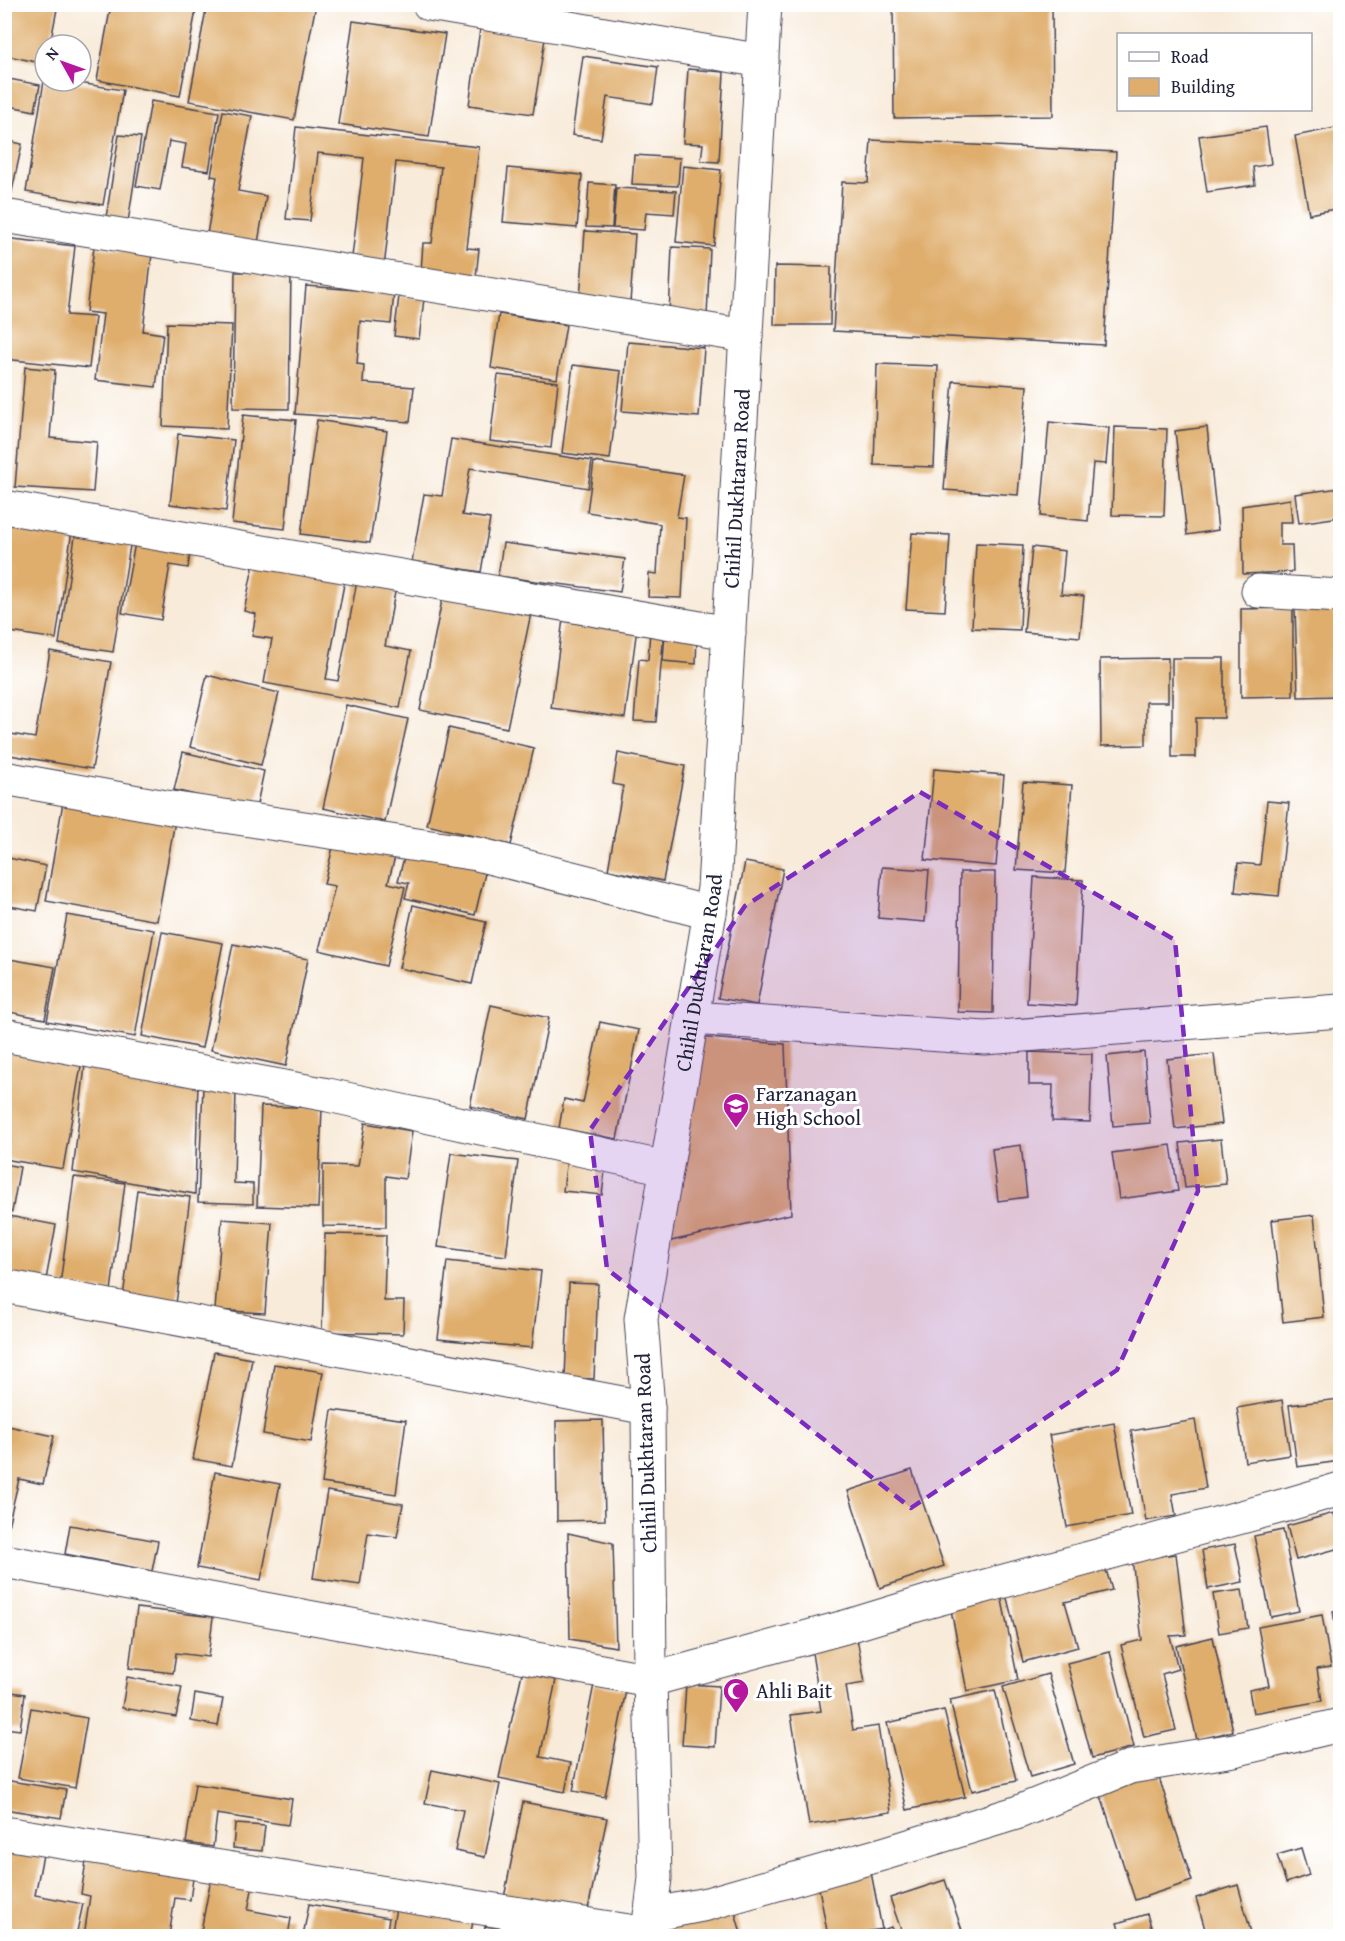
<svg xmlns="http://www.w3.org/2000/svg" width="1345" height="1941" font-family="'Gentium Book Plus',serif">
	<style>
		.building { fill: #dfad6c }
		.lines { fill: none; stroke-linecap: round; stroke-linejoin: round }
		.minor-casing { stroke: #424053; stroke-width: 35 }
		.tertiary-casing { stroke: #424053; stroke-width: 35 }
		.minor { stroke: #fff; stroke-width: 33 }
		.tertiary { stroke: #fff; stroke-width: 33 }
		.marked { fill: #7b2cbf; fill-opacity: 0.2; stroke: #7b2cbf; stroke-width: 4.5; stroke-dasharray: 12 8; stroke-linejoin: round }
		.labels { text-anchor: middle; stroke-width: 6; stroke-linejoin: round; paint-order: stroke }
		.street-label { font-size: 21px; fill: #22223b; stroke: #fff }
		.poi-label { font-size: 21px; fill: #22223b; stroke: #fff; text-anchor: start }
	</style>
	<rect width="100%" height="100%" fill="#fff"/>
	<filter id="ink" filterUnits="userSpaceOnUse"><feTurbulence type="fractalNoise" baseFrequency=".0167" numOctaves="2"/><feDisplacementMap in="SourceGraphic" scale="12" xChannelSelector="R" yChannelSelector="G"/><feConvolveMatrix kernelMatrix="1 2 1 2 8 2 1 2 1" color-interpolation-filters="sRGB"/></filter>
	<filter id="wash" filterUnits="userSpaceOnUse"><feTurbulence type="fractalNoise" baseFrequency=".008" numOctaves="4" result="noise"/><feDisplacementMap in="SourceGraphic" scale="24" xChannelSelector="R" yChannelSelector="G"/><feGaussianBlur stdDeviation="1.35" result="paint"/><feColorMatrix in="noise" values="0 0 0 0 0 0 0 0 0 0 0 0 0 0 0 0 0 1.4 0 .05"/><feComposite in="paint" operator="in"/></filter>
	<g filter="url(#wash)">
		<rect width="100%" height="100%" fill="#f8ebda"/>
		<g id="blocks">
			<g class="building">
				<path d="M 4,4 L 58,4 L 50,45 L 45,45 L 45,64 L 4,55 Z"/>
				<path d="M 207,4 L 316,4 L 294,120 L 189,101 Z"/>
				<path d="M 893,4 L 1052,4 L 1053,116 L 894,118 Z"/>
				<path d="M 111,5 L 197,5 L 180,96 L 97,80 Z"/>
				<path d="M 353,21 L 445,34 L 429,137 L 338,124 Z"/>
				<path d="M 480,29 L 545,39 L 533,114 L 469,105 Z"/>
				<path d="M 583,56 L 658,67 L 653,104 L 607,97 L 601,139 L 572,135 Z"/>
				<path d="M 688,69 L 724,72 L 719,162 L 701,161 L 703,144 L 683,143 Z"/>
				<path d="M 4,78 L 40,85 L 35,111 L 4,105 Z"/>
				<path d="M 44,81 L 67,81 L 123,90 L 103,205 L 26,192 Z"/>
				<path d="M 151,101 L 219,112 L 209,171 L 182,167 L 186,144 L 169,141 L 160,190 L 136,186 Z"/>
				<path d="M 223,111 L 252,116 L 238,191 L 266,196 L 258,243 L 207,234 L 217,177 L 211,176 Z"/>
				<path d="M 296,127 L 479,147 L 467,248 L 479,249 L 476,277 L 421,271 L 423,243 L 432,243 L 441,167 L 396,162 L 384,268 L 351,265 L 364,158 L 318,153 L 310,221 L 286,219 Z"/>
				<path d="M 1266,127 L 1271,164 L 1253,167 L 1255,185 L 1207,192 L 1199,136 Z"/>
				<path d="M 1340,127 L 1340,208 L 1309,214 L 1295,136 Z"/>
				<path d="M 119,135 L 141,137 L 128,222 L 106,218 Z"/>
				<path d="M 4,140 L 22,144 L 9,205 L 4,204 Z"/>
				<path d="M 871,140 L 1116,152 L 1104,345 L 833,331 L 842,182 L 868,183 Z"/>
				<path d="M 634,155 L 680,158 L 678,186 L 632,184 Z"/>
				<path d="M 683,166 L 721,170 L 714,246 L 676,242 Z"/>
				<path d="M 508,168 L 582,175 L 577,228 L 503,222 Z"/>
				<path d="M 589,183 L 615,185 L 612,228 L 586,227 Z"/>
				<path d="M 616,188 L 676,191 L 674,214 L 646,212 L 644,230 L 613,228 Z"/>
				<path d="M 585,231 L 635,234 L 630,303 L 580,299 Z"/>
				<path d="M 4,238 L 75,246 L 67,315 L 95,317 L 89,368 L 4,359 Z"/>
				<path d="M 94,247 L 152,254 L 143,331 L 163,334 L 156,387 L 95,380 L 103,314 L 86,312 Z"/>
				<path d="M 672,247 L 710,249 L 707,317 L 669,315 Z"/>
				<path d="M 775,266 L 831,267 L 830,325 L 774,325 Z"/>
				<path d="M 235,272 L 291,272 L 289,409 L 233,408 Z"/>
				<path d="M 306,286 L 394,293 L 391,324 L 360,321 L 357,364 L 364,365 L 363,383 L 414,387 L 410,422 L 295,414 Z"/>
				<path d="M 399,296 L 424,299 L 419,339 L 394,336 Z"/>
				<path d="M 499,314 L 566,325 L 557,379 L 491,368 Z"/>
				<path d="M 167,323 L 232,325 L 227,429 L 163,426 Z"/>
				<path d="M 628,342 L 704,348 L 699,417 L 622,411 Z"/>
				<path d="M 877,364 L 938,366 L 934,467 L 874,465 Z"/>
				<path d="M 573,365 L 621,371 L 610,459 L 562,453 Z"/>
				<path d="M 25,367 L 55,370 L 50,438 L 97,442 L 93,492 L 15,487 Z"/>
				<path d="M 498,375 L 558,382 L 551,448 L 490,441 Z"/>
				<path d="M 953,381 L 1027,386 L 1018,495 L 944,490 Z"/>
				<path d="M 243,415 L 296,420 L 285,529 L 232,523 Z"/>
				<path d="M 317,420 L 387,431 L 370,543 L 301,534 Z"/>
				<path d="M 1049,422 L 1109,428 L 1106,464 L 1093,463 L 1088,521 L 1041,516 Z"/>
				<path d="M 1115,427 L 1167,429 L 1164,516 L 1112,515 Z"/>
				<path d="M 1207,427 L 1218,530 L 1187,535 L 1175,431 Z"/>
				<path d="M 178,434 L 234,440 L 226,511 L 170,504 Z"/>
				<path d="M 451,439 L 592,461 L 588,488 L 470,468 L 462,515 L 490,519 L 481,572 L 412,561 L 424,494 L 442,496 Z"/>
				<path d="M 594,462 L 684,475 L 677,517 L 686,518 L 682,598 L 648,597 L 649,573 L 657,574 L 660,524 L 587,512 Z"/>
				<path d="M 1340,488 L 1340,517 L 1299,523 L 1295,494 Z"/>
				<path d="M 1290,499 L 1292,522 L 1280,522 L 1280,545 L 1292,545 L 1293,572 L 1243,574 L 1242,506 Z"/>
				<path d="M 4,519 L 72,530 L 56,639 L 4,631 Z"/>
				<path d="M 76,530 L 131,539 L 113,652 L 59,644 Z"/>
				<path d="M 912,533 L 950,535 L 945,611 L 906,609 Z"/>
				<path d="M 136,537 L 191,546 L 188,568 L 170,565 L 161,620 L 122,613 Z"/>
				<path d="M 503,543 L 625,559 L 620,592 L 498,576 Z"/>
				<path d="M 976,543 L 1023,545 L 1020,630 L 972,628 Z"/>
				<path d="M 1032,547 L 1065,551 L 1061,594 L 1084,596 L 1080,637 L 1024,632 Z"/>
				<path d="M 254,562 L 345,579 L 326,679 L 338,681 L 357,581 L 396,587 L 385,646 L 411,651 L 400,708 L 264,683 L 272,639 L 252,636 L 256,614 L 244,611 Z"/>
				<path d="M 443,595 L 531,613 L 507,728 L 420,710 Z"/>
				<path d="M 1336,607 L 1338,657 L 1340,657 L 1340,696 L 1298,697 L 1295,608 Z"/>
				<path d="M 1293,608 L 1293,696 L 1241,697 L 1241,609 Z"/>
				<path d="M 563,619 L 637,628 L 625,718 L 551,708 Z"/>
				<path d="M 650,630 L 664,631 L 656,722 L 634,721 L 639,659 L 648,660 Z"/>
				<path d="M 665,634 L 697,636 L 696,664 L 663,661 Z"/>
				<path d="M 50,651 L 111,662 L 92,769 L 4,754 L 4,733 L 35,738 Z"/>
				<path d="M 1168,658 L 1168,702 L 1146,702 L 1146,745 L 1101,746 L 1100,659 Z"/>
				<path d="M 1172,658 L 1224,658 L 1224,718 L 1196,718 L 1196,757 L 1172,757 Z"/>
				<path d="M 207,675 L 279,693 L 261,765 L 190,747 Z"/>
				<path d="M 346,705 L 408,719 L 385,822 L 323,808 Z"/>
				<path d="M 449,728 L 534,748 L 511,845 L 427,825 Z"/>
				<path d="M 183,752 L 264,771 L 256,809 L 174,790 Z"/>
				<path d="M 618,753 L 685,766 L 663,881 L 608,870 L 623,786 L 613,784 Z"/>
				<path d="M 934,769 L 1004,775 L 996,866 L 925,860 Z"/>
				<path d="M 1023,782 L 1072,785 L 1065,873 L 1016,870 Z"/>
				<path d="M 1267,801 L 1289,803 L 1279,896 L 1235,892 L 1238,863 L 1260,865 Z"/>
				<path d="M 63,802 L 175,821 L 157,921 L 46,901 Z"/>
				<path d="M 334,843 L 395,857 L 388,883 L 405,887 L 386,966 L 319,950 L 335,886 L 324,884 Z"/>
				<path d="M 407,846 L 487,865 L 475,915 L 405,898 L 409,883 L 398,881 Z"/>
				<path d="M 4,857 L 46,866 L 37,911 L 4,905 Z"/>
				<path d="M 745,862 L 783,869 L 757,1005 L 718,998 Z"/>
				<path d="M 882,867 L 929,870 L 925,922 L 878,918 Z"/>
				<path d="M 960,872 L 995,872 L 993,1013 L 958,1012 Z"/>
				<path d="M 1034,877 L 1083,880 L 1076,1006 L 1027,1003 Z"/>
				<path d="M 413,905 L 486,922 L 472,984 L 399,968 Z"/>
				<path d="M 67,915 L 154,930 L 135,1037 L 47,1021 Z"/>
				<path d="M 162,932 L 223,943 L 202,1048 L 142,1036 Z"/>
				<path d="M 233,944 L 308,959 L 286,1066 L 211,1050 Z"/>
				<path d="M 4,958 L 55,967 L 45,1019 L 4,1011 Z"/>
				<path d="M 491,1005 L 549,1018 L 528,1119 L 470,1106 Z"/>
				<path d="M 600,1022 L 639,1030 L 617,1139 L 559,1128 L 564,1099 L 583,1103 Z"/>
				<path d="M 695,1037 L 785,1044 L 791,1214 L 671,1241 Z"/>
				<path d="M 4,1047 L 82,1060 L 63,1169 L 4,1159 Z"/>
				<path d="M 1029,1052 L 1092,1054 L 1090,1122 L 1052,1121 L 1053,1085 L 1029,1085 Z"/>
				<path d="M 1144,1052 L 1150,1123 L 1113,1126 L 1107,1056 Z"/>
				<path d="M 1214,1054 L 1222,1124 L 1175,1129 L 1167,1059 Z"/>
				<path d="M 85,1065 L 198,1082 L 195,1194 L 73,1172 Z"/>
				<path d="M 203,1087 L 236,1088 L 234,1183 L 253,1184 L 253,1204 L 198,1202 Z"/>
				<path d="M 261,1106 L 322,1108 L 318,1208 L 257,1206 Z"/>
				<path d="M 365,1123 L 412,1131 L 405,1179 L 386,1176 L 386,1227 L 323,1226 L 323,1165 L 358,1166 Z"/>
				<path d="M 1221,1139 L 1226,1184 L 1185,1188 L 1180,1143 Z"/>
				<path d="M 1021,1145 L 1027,1197 L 998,1201 L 992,1149 Z"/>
				<path d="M 1171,1145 L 1178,1191 L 1119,1199 L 1112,1153 Z"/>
				<path d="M 451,1153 L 518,1161 L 506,1256 L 438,1247 Z"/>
				<path d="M 567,1157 L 606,1162 L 602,1195 L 563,1191 Z"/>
				<path d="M 4,1164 L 20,1167 L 12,1212 L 4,1211 Z"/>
				<path d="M 74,1177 L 125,1183 L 111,1291 L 60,1285 Z"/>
				<path d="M 137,1190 L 190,1197 L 176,1304 L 123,1297 Z"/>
				<path d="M 4,1215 L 56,1225 L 45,1285 L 4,1277 Z"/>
				<path d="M 1314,1215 L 1324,1317 L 1283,1322 L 1272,1220 Z"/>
				<path d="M 222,1219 L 272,1223 L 265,1313 L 215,1310 Z"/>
				<path d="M 325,1234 L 386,1235 L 384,1301 L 404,1301 L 403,1334 L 322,1332 Z"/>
				<path d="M 447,1261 L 541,1271 L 532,1348 L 438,1339 Z"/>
				<path d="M 569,1283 L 598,1284 L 594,1379 L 565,1378 Z"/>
				<path d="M 214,1352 L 252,1359 L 232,1466 L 193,1459 Z"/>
				<path d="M 274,1364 L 323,1372 L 311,1442 L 263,1434 Z"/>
				<path d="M 1340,1399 L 1340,1461 L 1297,1467 L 1289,1405 Z"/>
				<path d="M 1282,1400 L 1290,1455 L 1245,1462 L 1237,1408 Z"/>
				<path d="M 332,1410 L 406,1420 L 396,1494 L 322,1483 Z"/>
				<path d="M 603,1420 L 605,1520 L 557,1521 L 556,1421 Z"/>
				<path d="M 1195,1420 L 1206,1488 L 1172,1494 L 1176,1516 L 1146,1521 L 1131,1431 Z"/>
				<path d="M 1114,1423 L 1131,1515 L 1067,1527 L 1049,1435 Z"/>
				<path d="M 4,1425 L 54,1436 L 43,1484 L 19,1479 L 5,1539 Z"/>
				<path d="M 912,1470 L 944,1566 L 880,1588 L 848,1491 Z"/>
				<path d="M 215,1472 L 280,1484 L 261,1580 L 197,1568 Z"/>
				<path d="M 327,1491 L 403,1504 L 397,1537 L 368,1533 L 360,1585 L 313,1578 Z"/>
				<path d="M 1334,1513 L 1340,1537 L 1340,1548 L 1296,1560 L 1287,1526 Z"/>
				<path d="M 70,1525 L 158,1541 L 152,1571 L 65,1554 Z"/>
				<path d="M 1283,1530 L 1299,1611 L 1271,1617 L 1254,1536 Z"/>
				<path d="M 568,1533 L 613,1543 L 616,1647 L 570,1639 Z"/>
				<path d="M 1235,1544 L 1243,1582 L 1208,1589 L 1202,1550 Z"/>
				<path d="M 1176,1554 L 1186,1635 L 1170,1636 L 1178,1669 L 1162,1674 L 1176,1730 L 1144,1737 L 1121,1645 L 1142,1640 L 1132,1559 Z"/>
				<path d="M 1104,1563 L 1112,1590 L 1065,1602 L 1078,1647 L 1023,1662 L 1005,1590 Z"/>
				<path d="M 1242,1590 L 1248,1628 L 1219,1633 L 1213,1594 Z"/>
				<path d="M 1001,1595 L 1018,1680 L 967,1691 L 950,1605 Z"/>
				<path d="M 137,1608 L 213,1617 L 208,1657 L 176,1653 L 173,1673 L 129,1668 Z"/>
				<path d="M 1340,1609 L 1340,1649 L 1339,1649 L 1333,1611 Z"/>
				<path d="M 1322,1615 L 1331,1667 L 1317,1669 L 1322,1701 L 1253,1713 L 1249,1690 L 1269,1686 L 1258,1627 Z"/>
				<path d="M 1213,1637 L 1233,1731 L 1197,1740 L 1176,1646 Z"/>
				<path d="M 857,1638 L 865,1683 L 846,1686 L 853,1730 L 878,1726 L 891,1812 L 809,1825 L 791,1715 L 821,1711 L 811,1646 Z"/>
				<path d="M 1110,1652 L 1134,1747 L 1092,1758 L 1067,1663 Z"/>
				<path d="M 522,1673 L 556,1680 L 540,1757 L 571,1763 L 565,1792 L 499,1778 Z"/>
				<path d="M 1048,1674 L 1074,1764 L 1030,1777 L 1003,1687 Z"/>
				<path d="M 127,1677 L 182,1687 L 176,1717 L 122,1708 Z"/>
				<path d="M 594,1684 L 626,1690 L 605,1797 L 573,1791 Z"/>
				<path d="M 686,1684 L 719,1686 L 715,1747 L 682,1745 Z"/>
				<path d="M 995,1690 L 1016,1781 L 972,1791 L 950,1700 Z"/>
				<path d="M 4,1691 L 25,1694 L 20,1730 L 4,1728 Z"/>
				<path d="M 195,1694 L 223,1699 L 218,1726 L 191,1721 Z"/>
				<path d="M 31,1708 L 87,1718 L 75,1788 L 18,1778 Z"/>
				<path d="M 944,1710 L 965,1797 L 907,1810 L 887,1723 Z"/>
				<path d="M 1156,1768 L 1192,1881 L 1135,1900 L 1098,1787 Z"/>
				<path d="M 432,1770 L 500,1784 L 485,1857 L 455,1851 L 463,1810 L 425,1803 Z"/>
				<path d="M 4,1780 L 66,1790 L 61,1818 L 4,1809 Z"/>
				<path d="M 195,1784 L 292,1799 L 288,1825 L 217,1814 L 213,1847 L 186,1843 Z"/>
				<path d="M 523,1802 L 607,1818 L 587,1914 L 504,1898 Z"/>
				<path d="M 235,1824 L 265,1826 L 262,1851 L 233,1848 Z"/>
				<path d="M 4,1838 L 45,1845 L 35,1895 L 83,1904 L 76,1936 L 4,1936 Z"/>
				<path d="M 1301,1848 L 1309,1875 L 1286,1883 L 1277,1855 Z"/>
				<path d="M 87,1855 L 194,1871 L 190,1900 L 175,1898 L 169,1936 L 84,1936 L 90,1896 L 81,1894 Z"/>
				<path d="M 870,1867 L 882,1929 L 842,1936 L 828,1936 L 817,1878 Z"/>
				<path d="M 211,1878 L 253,1885 L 248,1910 L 291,1918 L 288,1936 L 200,1936 Z"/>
				<path d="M 945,1880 L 964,1936 L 903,1936 L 890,1898 Z"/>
				<path d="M 1238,1885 L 1252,1936 L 1207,1936 L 1196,1898 Z"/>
				<path d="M 309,1904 L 389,1918 L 386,1936 L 303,1936 Z"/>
				<path d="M 733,1905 L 741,1933 L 730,1936 L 665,1936 L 662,1925 Z"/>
				<path d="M 396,1908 L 473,1922 L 470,1936 L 391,1936 Z"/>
				<path d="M 1147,1914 L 1154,1936 L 1121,1936 L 1117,1923 Z"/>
				<path d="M 485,1926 L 525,1933 L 524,1936 L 483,1936 Z"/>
				<path d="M 891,1927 L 895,1936 L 867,1936 Z"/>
			</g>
		</g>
	</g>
	<g filter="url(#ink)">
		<use href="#blocks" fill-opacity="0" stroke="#424053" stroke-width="1.5"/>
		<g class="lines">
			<g class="minor-casing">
				<g id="minor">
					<path d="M 429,4 L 762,61"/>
					<path d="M 4,216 L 746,336"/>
					<path d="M 4,507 L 729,633"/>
					<path d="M 1258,591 L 1340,596"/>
					<path d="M 4,778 L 177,809 L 477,854 L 710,913"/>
					<path d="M 692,1018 L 985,1038 L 1340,1011"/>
					<path d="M 4,1035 L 328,1095 L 666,1168"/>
					<path d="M 4,1286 L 648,1408"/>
					<path d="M 4,1561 L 650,1680 L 845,1627 L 930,1601 L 1286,1505 L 1340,1489"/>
					<path d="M 4,1833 L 648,1934"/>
					<path d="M 650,1915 L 707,1904 L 886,1853 L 1016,1813 L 1130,1767 L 1234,1750 L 1340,1725"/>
				</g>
			</g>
			<g class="tertiary-casing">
				<g id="tertiary">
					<path id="s1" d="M 648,1936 L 655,1878 L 650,1680 L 648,1408 L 641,1319 L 714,888 L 765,4"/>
				</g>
			</g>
			<use href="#minor" class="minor"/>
			<use href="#tertiary" class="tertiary"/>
		</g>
	</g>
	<path class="marked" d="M 920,792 L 1175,940 L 1198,1191 L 1117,1370 L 911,1508 L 607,1269 L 590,1130 L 745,906 Z"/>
	<defs>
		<g id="school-pin" transform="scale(1.35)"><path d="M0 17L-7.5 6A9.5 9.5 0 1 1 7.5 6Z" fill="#b5179e" stroke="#fff"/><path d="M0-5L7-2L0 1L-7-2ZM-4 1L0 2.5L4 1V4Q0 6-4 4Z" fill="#fff"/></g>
		<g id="mosque-pin" transform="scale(1.35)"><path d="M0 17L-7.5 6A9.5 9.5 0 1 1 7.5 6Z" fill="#b5179e" stroke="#fff"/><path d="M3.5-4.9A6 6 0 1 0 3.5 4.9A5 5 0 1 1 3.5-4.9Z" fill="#fff"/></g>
	</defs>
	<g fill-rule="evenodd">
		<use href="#school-pin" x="736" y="1106"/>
		<use href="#mosque-pin" x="736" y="1691"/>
	</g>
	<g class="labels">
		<g class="street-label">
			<text dy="7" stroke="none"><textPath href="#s1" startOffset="1455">Chihil Dukhtaran Road</textPath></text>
			<text dy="7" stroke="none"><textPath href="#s1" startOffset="969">Chihil Dukhtaran Road</textPath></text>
			<text transform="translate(646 1453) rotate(-92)" y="7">Chihil Dukhtaran Road</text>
		</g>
		<g class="poi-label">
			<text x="756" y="1101">Farzanagan<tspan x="756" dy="24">High School</tspan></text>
			<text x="756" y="1698">Ahli Bait</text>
		</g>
	</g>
	<rect width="1345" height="1941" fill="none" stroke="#fff" stroke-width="24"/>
	<rect x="1117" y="33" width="195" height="78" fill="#ffffff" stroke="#a7a7b1" stroke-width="1.5"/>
	<rect x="1129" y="52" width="30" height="9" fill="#ffffff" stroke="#a7a7b1" stroke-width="1.5"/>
	<text x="1171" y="63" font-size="18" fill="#22223b">Road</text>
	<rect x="1129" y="78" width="30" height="18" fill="#dfad6c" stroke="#a7a7b1" stroke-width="1.5"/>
	<text x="1171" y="93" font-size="18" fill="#22223b">Building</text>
	<g transform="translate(63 63) rotate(310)"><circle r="28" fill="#ffffff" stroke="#a7a7b1" stroke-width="1.5"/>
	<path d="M0-4.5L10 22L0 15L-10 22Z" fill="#b5179e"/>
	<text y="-9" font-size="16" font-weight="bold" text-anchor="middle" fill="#22223b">N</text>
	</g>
</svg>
